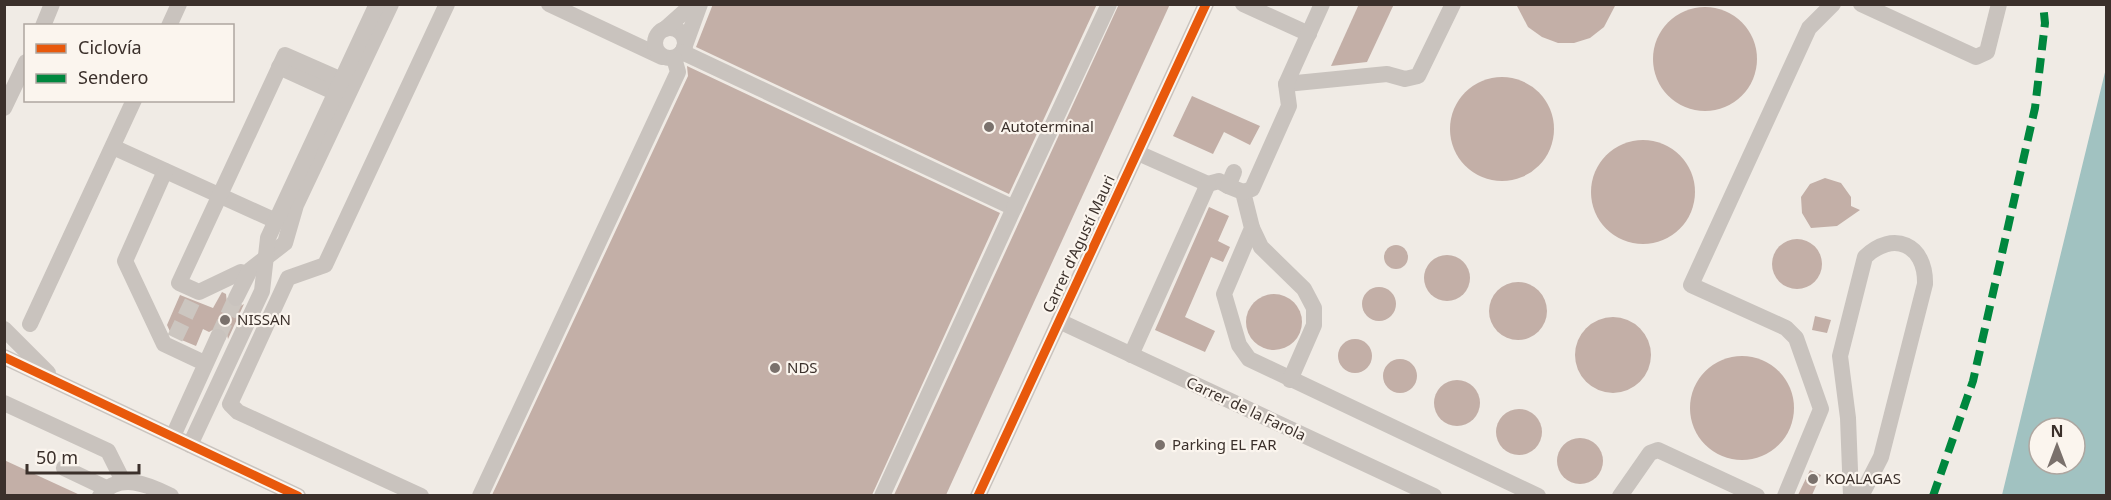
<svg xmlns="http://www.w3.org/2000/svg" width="2111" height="500" font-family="'Noto Sans',sans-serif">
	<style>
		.water { fill: #a1c2c1; fill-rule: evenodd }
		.building { fill: #c3afa7 }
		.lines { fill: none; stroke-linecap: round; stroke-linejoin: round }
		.minor-tunnel { stroke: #ccc6c0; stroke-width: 16; stroke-dasharray: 16 8; stroke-linecap: butt }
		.minor { stroke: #c9c3be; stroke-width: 16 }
		.quiet { stroke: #00873e; stroke-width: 8; stroke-dasharray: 15 8; stroke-linecap: butt }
		.cycleway-casing { stroke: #fbf5ee; stroke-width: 13 }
		.cycleway { stroke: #e8590c; stroke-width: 9 }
		.poi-dot { fill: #7a716c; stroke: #fbf5ee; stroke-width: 2 }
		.labels { text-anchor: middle; stroke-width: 4.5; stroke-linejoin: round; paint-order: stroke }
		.poi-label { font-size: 15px; fill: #3b302b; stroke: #fbf5ee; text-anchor: start }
		.street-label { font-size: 15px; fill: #3b302b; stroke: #fbf5ee }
	</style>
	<rect width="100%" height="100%" fill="#f0ebe5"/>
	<path class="water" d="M 2106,68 L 2106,495 L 2002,495 ZM 2039,428 L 2075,428 L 2075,464 L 2039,464 Z"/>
	<g class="building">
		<path d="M 713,4 L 1097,4 L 1009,194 L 696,47 Z"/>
		<path d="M 1119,4 L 1170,4 L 946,495 L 894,495 Z"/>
		<path d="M 1359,4 L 1394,4 L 1367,62 L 1331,66 Z"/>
		<path d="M 1516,4 L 1616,4 L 1604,27 L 1590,38 L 1574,43 L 1558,43 L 1542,37 L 1528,27 Z"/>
		<circle cx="1705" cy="59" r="52"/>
		<path d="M 687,66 L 1000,213 L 872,495 L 492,495 L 688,76 Z"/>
		<circle cx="1502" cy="129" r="52"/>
		<path d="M 1192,96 L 1260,126 L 1250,145 L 1224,132 L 1213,154 L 1173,136 Z"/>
		<circle cx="1643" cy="192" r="52"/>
		<path d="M 1825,178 L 1841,183 L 1851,197 L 1851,206 L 1860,210 L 1837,226 L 1811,228 L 1802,213 L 1801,197 L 1810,184 Z"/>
		<path d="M 1209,207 L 1229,216 L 1218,241 L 1230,247 L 1223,262 L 1211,257 L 1185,317 L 1215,331 L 1205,352 L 1155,330 Z"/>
		<circle cx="1797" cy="264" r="25"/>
		<circle cx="1396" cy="257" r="12"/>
		<circle cx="1447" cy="278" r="23"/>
		<circle cx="1518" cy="311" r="29"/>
		<circle cx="1379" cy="304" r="17"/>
		<path d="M 222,292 L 226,294 L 227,303 L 231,307 L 237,308 L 244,304 L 228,339 L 226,330 L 218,327 L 209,332 L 203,329 L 196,346 L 172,336 L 167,325 L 180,295 L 213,308 Z"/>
		<circle cx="1274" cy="322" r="28"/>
		<path d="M 1815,316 L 1831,320 L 1827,333 L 1812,330 Z"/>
		<circle cx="1613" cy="355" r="38"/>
		<circle cx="1355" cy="356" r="17"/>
		<circle cx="1742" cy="408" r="52"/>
		<circle cx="1400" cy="376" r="17"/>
		<circle cx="1457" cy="403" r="23"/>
		<circle cx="1519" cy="432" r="23"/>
		<circle cx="1580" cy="461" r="23"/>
		<path d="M 4,460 L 80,495 L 4,495 Z"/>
		<path d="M 1810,470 L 1821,475 L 1812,495 L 1798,495 Z"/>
	</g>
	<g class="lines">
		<g class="minor-tunnel">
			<path d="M 218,337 L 236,298"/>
			<path d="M 175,338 L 194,298"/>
		</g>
		<g class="minor">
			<path d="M 549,4 L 662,57"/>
			<path d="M 1243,4 L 1309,34"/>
			<path d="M 1861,4 L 1976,57 L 1987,52 L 1999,4"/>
			<path d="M 43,26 L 52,4"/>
			<path d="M 169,26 L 179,4"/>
			<circle cx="670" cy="43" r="15"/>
			<path d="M 665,29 L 693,4"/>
			<path d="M 684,48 L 700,4"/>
			<path d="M 682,52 L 1014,208 L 882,496"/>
			<path d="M 279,67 L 336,93"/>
			<path d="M 1286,84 L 1387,74 L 1405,79 L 1418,76 L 1453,4"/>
			<path d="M 4,108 L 26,62"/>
			<path d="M 113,147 L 276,221"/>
			<path d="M 1138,153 L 1208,184 L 1219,181 L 1228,186 L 1234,172"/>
			<path d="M 165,171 L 125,261 L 164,344 L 198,360"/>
			<path d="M 1228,186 L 1243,192 L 1252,228 L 1224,294 L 1239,345 L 1249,359 L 1538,496"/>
			<path d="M 1243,192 L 1252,189 L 1289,106 L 1286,84 L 1322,4"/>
			<path d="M 1014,208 L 1109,4"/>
			<path d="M 1252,228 L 1261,247 L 1304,289 L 1314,308 L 1314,325 L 1290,380"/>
			<path d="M 241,272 L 199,292 L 179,283 L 285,55 L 342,80"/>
			<path d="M 236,298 L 250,270 L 285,243 L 296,205 L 391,4"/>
			<path d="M 1059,321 L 1434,496"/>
			<path d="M 30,324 L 134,100"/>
			<path d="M 4,329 L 48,373"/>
			<path d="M 1131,355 L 1208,184"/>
			<path d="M 4,357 L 298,496"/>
			<path d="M 4,403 L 108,451 L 123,481"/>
			<path d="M 173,436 L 218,337"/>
			<path d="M 190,445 L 262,291 L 268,238 L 377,4"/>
			<path d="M 64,468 L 106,488"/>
			<path d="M 100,496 C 119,471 149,485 171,496"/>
			<path d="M 421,496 L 238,412 L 230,404 L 288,278 L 325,265 L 447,4"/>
			<path d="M 480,496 L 678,72 L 674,58"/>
			<path d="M 978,496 L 1206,4"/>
			<path d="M 1620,496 L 1650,453 L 1658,450 L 1757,496"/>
			<path d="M 1785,496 L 1821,409 L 1796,338 L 1786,328 L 1691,285 L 1809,28 L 1833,4"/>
			<path d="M 1851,496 L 1848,418 L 1840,356 L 1865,257 C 1893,230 1926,244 1925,284 L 1881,457 L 1861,496"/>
		</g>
		<path class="quiet" d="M 1933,496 L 1973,381 L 2035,108 L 2045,23 L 2043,4"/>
		<g class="cycleway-casing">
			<g id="cycleway">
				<path d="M 4,357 L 298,496"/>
				<path d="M 978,496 L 1206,4"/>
			</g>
		</g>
		<use href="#cycleway" class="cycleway"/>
	</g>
	<g class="poi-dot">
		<circle cx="989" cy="127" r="6"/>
		<circle cx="225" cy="320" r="6"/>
		<circle cx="775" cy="368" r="6"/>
		<circle cx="1160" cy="445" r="6"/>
		<circle cx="1813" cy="479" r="6"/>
	</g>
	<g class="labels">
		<g class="poi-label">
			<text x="1001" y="132">Autoterminal</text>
			<text x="237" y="325">NISSAN</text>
			<text x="787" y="373">NDS</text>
			<text x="1172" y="450">Parking EL FAR</text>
			<text x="1825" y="484">KOALAGAS</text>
		</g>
		<g class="street-label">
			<text transform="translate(1079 244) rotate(-65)" y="5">Carrer d'Agustí Mauri</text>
			<text transform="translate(1246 409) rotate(25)" y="5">Carrer de la Farola</text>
		</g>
	</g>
	<rect width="2111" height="500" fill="none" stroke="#3b302b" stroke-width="12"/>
	<rect x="24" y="24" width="210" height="78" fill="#fbf5ee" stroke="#aea6a0" stroke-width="1.5"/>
	<rect x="36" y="44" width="30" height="9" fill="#e8590c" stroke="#aea6a0" stroke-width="1.5"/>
	<text x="78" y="54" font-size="18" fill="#3b302b">Ciclovía</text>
	<rect x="36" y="74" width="30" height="9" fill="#00873e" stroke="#aea6a0" stroke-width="1.5"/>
	<text x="78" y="84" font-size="18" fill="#3b302b">Sendero</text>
	<g transform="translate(2057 446)"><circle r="28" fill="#fbf5ee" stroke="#aea6a0" stroke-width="1.5"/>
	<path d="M0-4.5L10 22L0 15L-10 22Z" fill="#7a716c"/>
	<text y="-9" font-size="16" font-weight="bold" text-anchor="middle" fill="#3b302b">N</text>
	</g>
	<path d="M27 464v9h112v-9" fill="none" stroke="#3b302b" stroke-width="3"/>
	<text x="36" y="464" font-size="18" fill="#3b302b" stroke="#fbf5ee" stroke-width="4.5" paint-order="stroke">50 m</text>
</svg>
